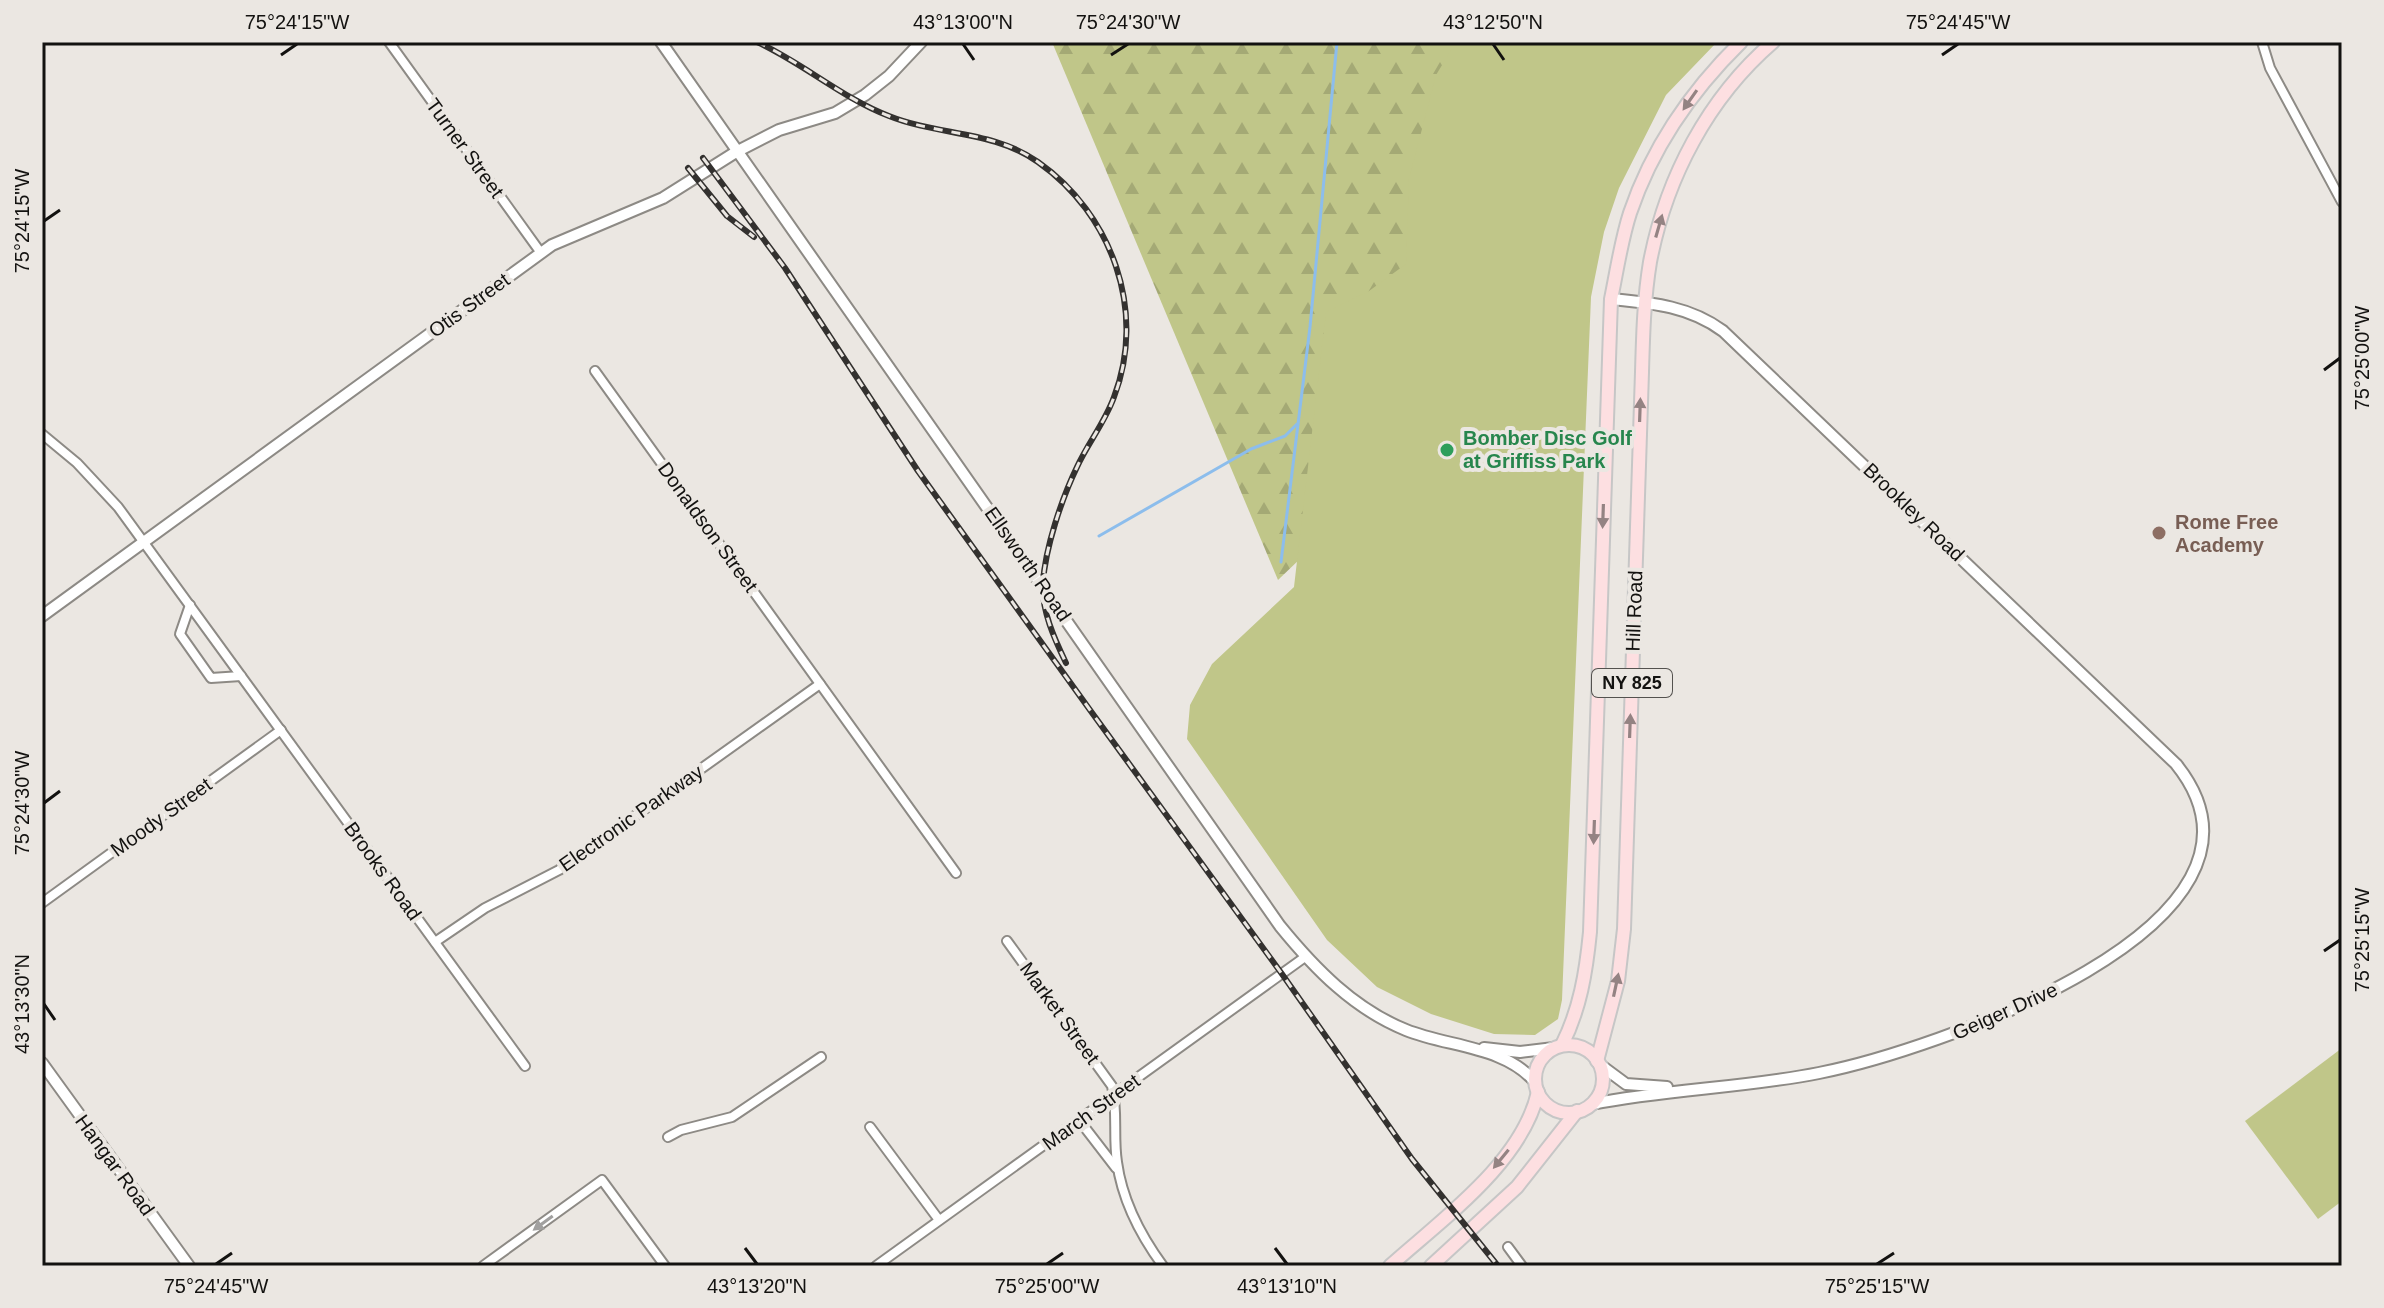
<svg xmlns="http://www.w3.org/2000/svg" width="2384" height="1308" font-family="Arial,sans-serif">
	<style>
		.forest { fill: url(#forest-firs) }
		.garden { fill: #c0c689 }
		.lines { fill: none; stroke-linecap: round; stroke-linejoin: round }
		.stream { stroke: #8cbdec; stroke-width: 3 }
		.minor-casing { stroke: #8d8a85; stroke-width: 12 }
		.tertiary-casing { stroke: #8d8a85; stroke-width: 14 }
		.primary-casing { stroke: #c6c6c6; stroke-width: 16 }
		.minor { stroke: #fff; stroke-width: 8 }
		.tertiary { stroke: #fff; stroke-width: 10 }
		.primary { stroke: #fddfe1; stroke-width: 12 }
		.rail-casing { stroke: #33312f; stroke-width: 6 }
		.rail { stroke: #ebe7e2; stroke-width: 3; stroke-dasharray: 9; stroke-linecap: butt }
		.oneway { fill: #948383 }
		.oneway2 { fill: #a1a09f }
		.ticks { fill: none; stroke: #131210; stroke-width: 3 }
		.leisure-dot { fill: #2e9e5b; stroke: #ebe7e2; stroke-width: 3 }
		.education-dot { fill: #8d6e63; stroke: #ebe7e2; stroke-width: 3 }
		.labels { text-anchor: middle; stroke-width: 8; stroke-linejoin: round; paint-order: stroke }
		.shield { fill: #ebe7e2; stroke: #54524f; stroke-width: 2 }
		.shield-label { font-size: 18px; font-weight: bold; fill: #131210 }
		.street-label { font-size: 20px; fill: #131210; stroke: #ebe7e2 }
		.leisure-label { font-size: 20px; font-weight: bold; fill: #27864d; stroke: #ebe7e2; text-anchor: start }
		.education-label { font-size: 20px; font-weight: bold; fill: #785e54; stroke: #ebe7e2; text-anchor: start }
		.neatline { fill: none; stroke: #131210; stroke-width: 3 }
		.ticks-label { font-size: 20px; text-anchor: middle; fill: #131210 }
	</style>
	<defs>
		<pattern id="forest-firs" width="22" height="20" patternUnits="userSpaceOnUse" patternTransform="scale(2)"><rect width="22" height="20" fill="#c0c689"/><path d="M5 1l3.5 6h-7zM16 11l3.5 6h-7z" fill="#a4a975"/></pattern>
	</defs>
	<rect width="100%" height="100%" fill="#ebe7e2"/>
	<path class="forest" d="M 1052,42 L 1637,42 L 1512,356 L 1278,580 Z"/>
	<g class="garden">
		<path d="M 1456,42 L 1717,42 L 1666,95 L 1619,188 L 1604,232 L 1591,297 L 1562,1000 L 1558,1019 L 1535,1035 L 1494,1034 L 1431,1014 L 1377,987 L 1327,940 L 1187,739 L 1190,705 L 1212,664 L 1294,587 L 1326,312 L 1369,291 L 1406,264 L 1409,179 L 1436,75 Z"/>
		<path d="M 2342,1048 L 2342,1201 L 2318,1219 L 2245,1121 Z"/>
	</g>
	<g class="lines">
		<g class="stream">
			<path d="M 1099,536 L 1251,449 L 1285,436 L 1297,424"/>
			<path d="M 1281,562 L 1310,327 L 1337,42"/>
		</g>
		<g class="minor-casing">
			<g id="minor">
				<path d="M 389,42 L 541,253"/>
				<path d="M 2262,42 L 2270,68 L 2342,202"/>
				<path d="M 595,371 L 956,873"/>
				<path d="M 42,434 L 77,463 L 118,507 L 525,1066"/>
				<path d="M 190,605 L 180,634 L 211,678 L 241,676"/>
				<path d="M 42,903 L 281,730"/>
				<path d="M 1007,941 L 1112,1086 C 1118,1111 1113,1137 1117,1162 C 1122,1199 1141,1236 1163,1266"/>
				<path d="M 435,942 L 485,908 L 559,870 L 820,684"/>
				<path d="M 1079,1120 L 1116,1168"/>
				<path d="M 870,1127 L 939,1220"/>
				<path d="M 668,1137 L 681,1130 L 732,1117 L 821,1057"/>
				<path d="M 1508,1247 L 1522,1266"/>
				<path d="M 483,1266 L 602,1180 L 665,1266"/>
				<path d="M 876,1266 L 1305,957"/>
			</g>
		</g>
		<g class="tertiary-casing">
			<g id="tertiary">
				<path d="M 661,42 L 1280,926 C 1315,969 1354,1009 1406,1030 C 1448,1047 1505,1046 1535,1082"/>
				<path d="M 42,616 L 552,245 L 663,198 L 736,152 L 779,130 L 835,113 L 865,95 L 889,76 L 921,42"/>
				<path d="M 1484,1048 L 1520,1052 L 1554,1048"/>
				<path d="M 42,1063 L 189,1266"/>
				<path d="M 1599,1064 L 1626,1084 L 1667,1087"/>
				<path d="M 1592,1104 C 1667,1089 1744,1088 1819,1073 C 1926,1052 2307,926 2176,764 L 1723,331 C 1689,306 1652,303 1611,299"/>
			</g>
		</g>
		<g class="primary-casing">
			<g id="primary">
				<path d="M 1562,1045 C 1580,1009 1586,973 1590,932 L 1611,299 C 1617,270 1621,241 1630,213 C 1652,148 1692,90 1741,42"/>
				<circle cx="1569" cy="1079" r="34"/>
				<path d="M 1597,1061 L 1618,981 L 1624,929 L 1642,372 C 1643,335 1644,298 1650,262 C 1666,178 1708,98 1773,42"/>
				<path d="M 1390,1266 C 1441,1220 1522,1163 1538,1092"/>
				<path d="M 1431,1266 L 1517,1187 L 1577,1111"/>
			</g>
		</g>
		<use href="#minor" class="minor"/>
		<use href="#tertiary" class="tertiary"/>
		<use href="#primary" class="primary"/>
		<g class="rail-casing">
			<g id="rail">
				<path d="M 757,42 C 803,63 842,98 889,116 C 939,136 993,130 1038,162 C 1112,214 1147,311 1114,397 C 1105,422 1088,443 1077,467 C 1062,498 1045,548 1043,583 C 1041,610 1055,640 1066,663"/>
				<path d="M 703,158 L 785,268 L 918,471 L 1090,710 L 1282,974 L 1412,1159 L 1498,1266"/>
				<path d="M 688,168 L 727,216 L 754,237"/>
			</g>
		</g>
		<use href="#rail" class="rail"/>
	</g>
	<defs><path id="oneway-solid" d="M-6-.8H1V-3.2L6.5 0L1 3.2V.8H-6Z" transform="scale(2)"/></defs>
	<g class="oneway">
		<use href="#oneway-solid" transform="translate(1690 100) rotate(125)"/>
		<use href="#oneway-solid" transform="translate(1659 226) rotate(-74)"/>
		<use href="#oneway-solid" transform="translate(1640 410) rotate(-88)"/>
		<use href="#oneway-solid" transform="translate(1603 516) rotate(92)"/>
		<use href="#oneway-solid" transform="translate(1630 726) rotate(-88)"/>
		<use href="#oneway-solid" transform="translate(1594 832) rotate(92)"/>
		<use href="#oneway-solid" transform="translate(1616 985) rotate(-78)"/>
		<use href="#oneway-solid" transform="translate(1501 1159) rotate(129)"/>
	</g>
	<use class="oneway2" href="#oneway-solid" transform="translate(543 1223) rotate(144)"/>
	<path class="ticks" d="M 963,44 L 974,60M 1493,44 L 1504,60M 281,55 L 297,44M 1111,55 L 1128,44M 1942,55 L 1958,44M 44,221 L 60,210M 2324,370 L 2340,358M 44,803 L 60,791M 2324,951 L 2340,940M 44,1004 L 55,1020M 745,1248 L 757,1264M 1275,1248 L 1287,1264M 216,1264 L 232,1253M 1047,1264 L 1063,1253M 1877,1264 L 1894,1253"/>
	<circle class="leisure-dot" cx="1447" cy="450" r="8"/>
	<circle class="education-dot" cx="2159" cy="533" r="8"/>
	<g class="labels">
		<rect class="shield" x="1592" y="669" width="80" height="28" rx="6"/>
		<g class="shield-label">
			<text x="1632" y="689">NY 825</text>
		</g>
		<g class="street-label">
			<text transform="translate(465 148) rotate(54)" y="7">Turner Street</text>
			<text transform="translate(469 305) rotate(-36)" y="7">Otis Street</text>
			<text transform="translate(1914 512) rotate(44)" y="7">Brookley Road</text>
			<text transform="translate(708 527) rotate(54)" y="7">Donaldson Street</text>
			<text transform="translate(1028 564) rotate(55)" y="7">Ellsworth Road</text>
			<text transform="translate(1634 611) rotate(-88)" y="7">Hill Road</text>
			<text transform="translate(161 817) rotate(-36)" y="7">Moody Street</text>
			<text transform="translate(631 818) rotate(-35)" y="7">Electronic Parkway</text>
			<text transform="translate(383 871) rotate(54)" y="7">Brooks Road</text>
			<text transform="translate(2005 1011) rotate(-24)" y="7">Geiger Drive</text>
			<text transform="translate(1060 1013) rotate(54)" y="7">Market Street</text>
			<text transform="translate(1091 1112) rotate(-36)" y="7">March Street</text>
			<text transform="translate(115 1165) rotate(54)" y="7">Hangar Road</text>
		</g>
		<g class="leisure-label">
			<text x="1463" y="445">Bomber Disc Golf<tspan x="1463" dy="23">at Griffiss Park</tspan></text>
		</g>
		<g class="education-label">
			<text x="2175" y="529">Rome Free<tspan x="2175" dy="23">Academy</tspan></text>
		</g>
	</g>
	<rect width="2384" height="1308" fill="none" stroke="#ebe7e2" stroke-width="88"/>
	<rect x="44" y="44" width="2296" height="1220" class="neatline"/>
	<g class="ticks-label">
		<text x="297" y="29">75°24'15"W</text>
		<text x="963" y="29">43°13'00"N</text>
		<text x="1128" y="29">75°24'30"W</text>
		<text x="1493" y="29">43°12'50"N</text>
		<text x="1958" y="29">75°24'45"W</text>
		<text transform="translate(22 221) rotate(-90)" y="7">75°24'15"W</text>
		<text transform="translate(2362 358) rotate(-90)" y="7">75°25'00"W</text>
		<text transform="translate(22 803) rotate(-90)" y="7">75°24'30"W</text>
		<text transform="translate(2362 940) rotate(-90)" y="7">75°25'15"W</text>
		<text transform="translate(22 1004) rotate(-90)" y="7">43°13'30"N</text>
		<text x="216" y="1293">75°24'45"W</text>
		<text x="757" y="1293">43°13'20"N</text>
		<text x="1047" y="1293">75°25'00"W</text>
		<text x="1287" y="1293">43°13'10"N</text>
		<text x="1877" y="1293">75°25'15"W</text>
	</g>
</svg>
